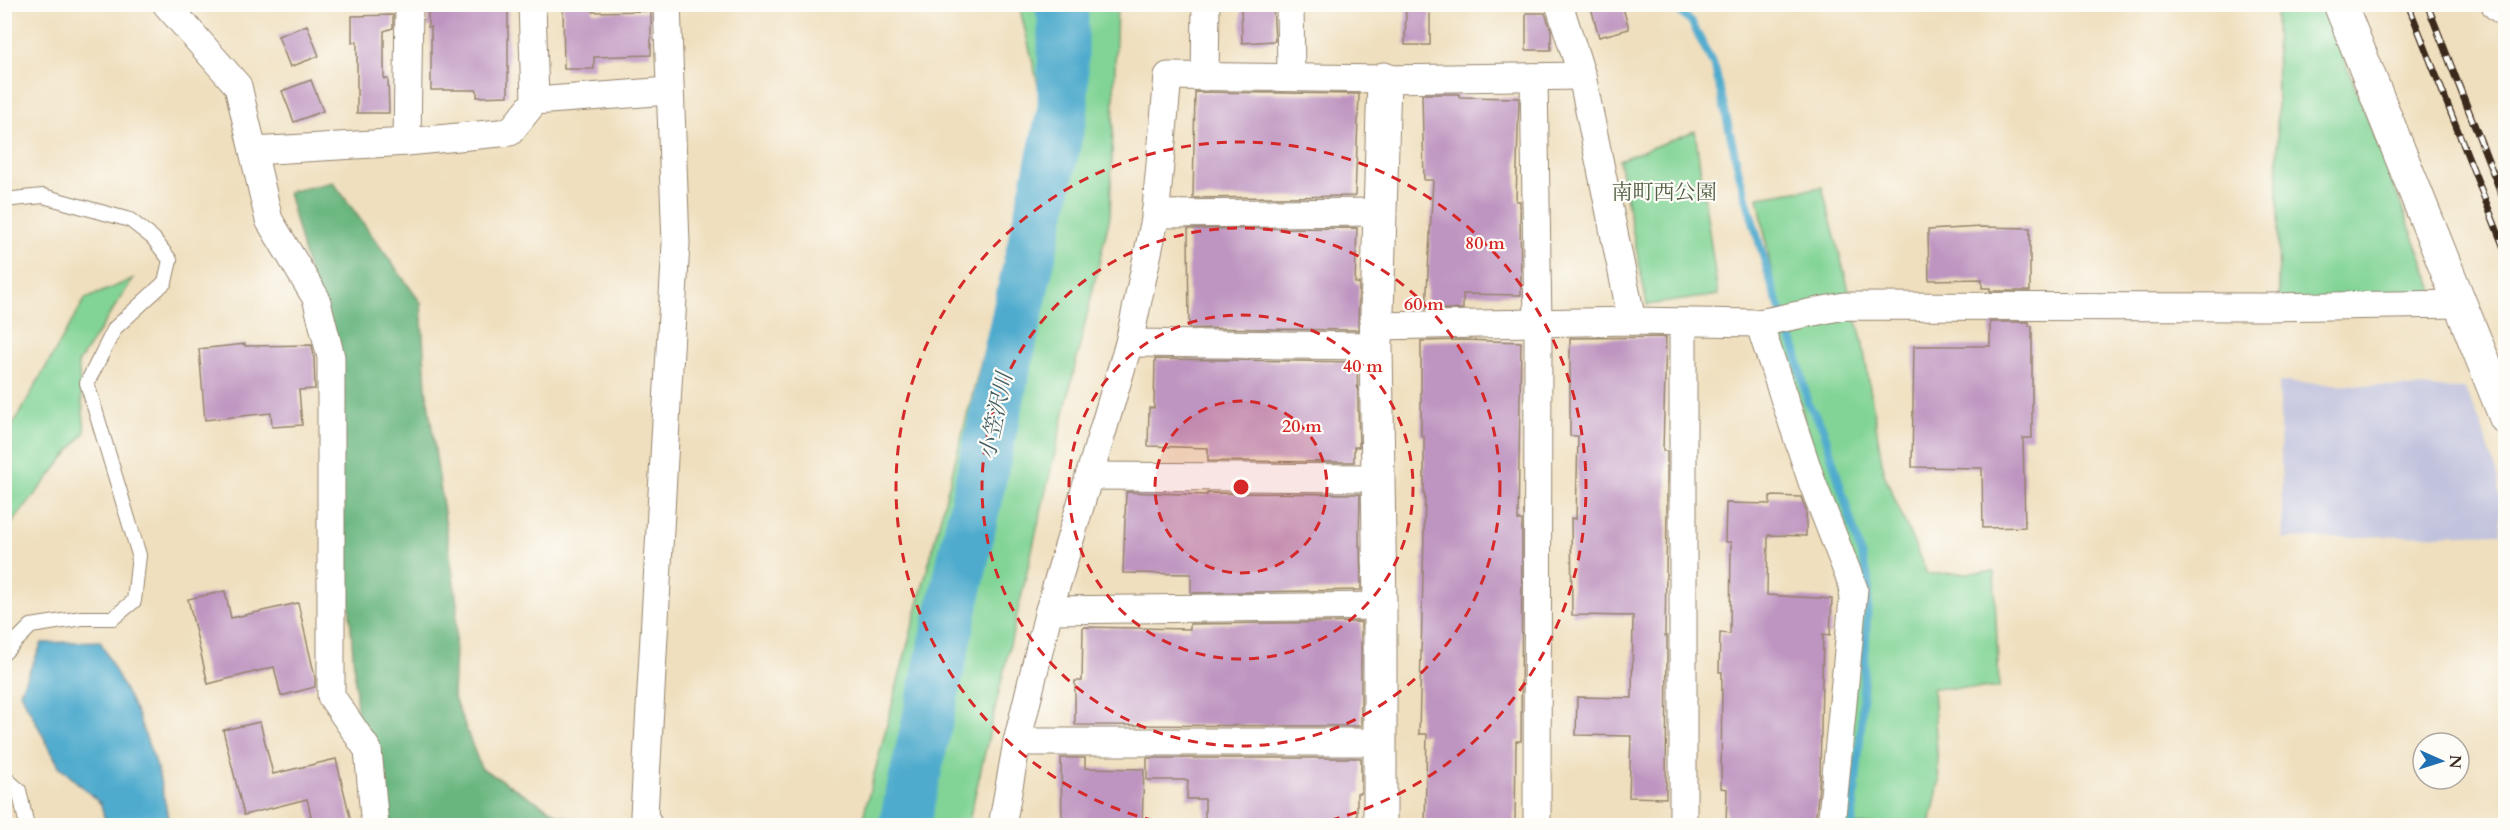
<svg xmlns="http://www.w3.org/2000/svg" width="2510" height="830" font-family="Cardo,'Noto Serif JP',serif">
	<style>
		.industrial { fill: #c1c2dd }
		.green { fill: #82d496; stroke: #5e7f5a; stroke-width: 1.5 }
		.forest { fill: #69b67f; stroke: #52704e; stroke-width: 1.5 }
		.water { fill: #50abcd; stroke: #466a76; stroke-width: 1.5 }
		.lines { fill: none; stroke-linecap: round; stroke-linejoin: round }
		.stream { stroke: #50abcd; stroke-width: 8 }
		.river { stroke: #50abcd; stroke-width: 51 }
		.building { fill: #be94c0 }
		.service-casing { stroke: #95846e; stroke-width: 16 }
		.minor-casing { stroke: #95846e; stroke-width: 29 }
		.tertiary-casing { stroke: #95846e; stroke-width: 35 }
		.primary-casing { stroke: #95846e; stroke-width: 35 }
		.service { stroke: #fff; stroke-width: 14 }
		.minor { stroke: #fff; stroke-width: 27 }
		.tertiary { stroke: #fff; stroke-width: 33 }
		.primary { stroke: #fff; stroke-width: 33 }
		.rail-casing { stroke: #3b2a1e; stroke-width: 7 }
		.rail { stroke: #fdfcf7; stroke-width: 4.5; stroke-dasharray: 14; stroke-linecap: butt }
		.ring { fill: none; stroke: #d62828; stroke-width: 3; stroke-dasharray: 10 8 }
		.labels { text-anchor: middle; stroke-width: 4.5; stroke-linejoin: round; paint-order: stroke }
		.park-label { font-size: 21px; fill: #505d42; stroke: #fdfcf7 }
		.water-label { font-size: 22px; font-style: italic; fill: #435e64; stroke: #fdfcf7 }
		.centre { fill: #d62828; stroke: #fdfcf7; stroke-width: 3 }
		.ring-label { font-size: 18px; text-anchor: middle; font-weight: bold; fill: #d62828; stroke: #fdfcf7; stroke-width: 4.5; stroke-linejoin: round; paint-order: stroke }
	</style>
	<rect width="100%" height="100%" fill="#fdfcf7"/>
	<filter id="ink" filterUnits="userSpaceOnUse"><feTurbulence type="fractalNoise" baseFrequency=".0167" numOctaves="2"/><feDisplacementMap in="SourceGraphic" scale="12" xChannelSelector="R" yChannelSelector="G"/><feConvolveMatrix kernelMatrix="1 2 1 2 8 2 1 2 1" color-interpolation-filters="sRGB"/></filter>
	<filter id="wash" filterUnits="userSpaceOnUse"><feTurbulence type="fractalNoise" baseFrequency=".008" numOctaves="4" result="noise"/><feDisplacementMap in="SourceGraphic" scale="24" xChannelSelector="R" yChannelSelector="G"/><feGaussianBlur stdDeviation="1.35" result="paint"/><feColorMatrix in="noise" values="0 0 0 0 0 0 0 0 0 0 0 0 0 0 0 0 0 1.4 0 .05"/><feComposite in="paint" operator="in"/></filter>
	<g filter="url(#wash)">
		<rect width="100%" height="100%" fill="#efdfbe"/>
		<path class="industrial" d="M 2279,382 L 2465,389 L 2481,424 L 2498,479 L 2501,533 L 2283,539 Z"/>
		<g class="green">
			<path d="M 1019,5 L 1117,5 L 1110,216 L 968,825 L 861,825 L 1045,114 Z"/>
			<path d="M 2276,5 L 2323,5 L 2440,305 L 2279,306 Z"/>
			<path d="M 1695,131 L 1718,295 L 1647,305 L 1619,160 Z"/>
			<path d="M 1822,187 L 1862,340 L 1884,474 L 1927,574 L 1994,572 L 1999,688 L 1933,688 L 1939,783 L 1930,825 L 1832,825 L 1843,561 L 1785,348 L 1758,197 Z"/>
			<path d="M 133,279 L 78,363 L 85,432 L 5,532 L 5,435 L 11,428 L 85,299 Z"/>
		</g>
		<path class="forest" d="M 333,182 L 421,303 L 426,387 L 457,604 L 453,695 L 481,768 L 559,815 L 597,825 L 372,825 L 359,736 L 331,357 L 288,192 Z"/>
		<path class="water" d="M 100,641 L 137,714 L 157,767 L 170,825 L 106,825 L 101,804 L 59,766 L 20,692 L 42,643 Z"/>
		<g class="lines">
			<path class="stream" d="M 1671,4 L 1692,23 L 1715,68 L 1740,177 L 1773,290 L 1796,351 L 1808,403 L 1823,428 L 1869,581 L 1861,729 L 1852,826"/>
			<path class="river" d="M 904,826 L 1063,108 L 1063,17 L 1060,4"/>
		</g>
		<g id="blocks">
			<g class="building">
				<path d="M 428,4 L 508,4 L 508,96 L 477,97 L 477,90 L 431,90 L 431,27 L 428,27 Z"/>
				<path d="M 563,4 L 593,4 L 593,12 L 651,11 L 651,55 L 594,57 L 594,69 L 564,69 Z"/>
				<path d="M 1241,4 L 1273,4 L 1275,41 L 1242,43 Z"/>
				<path d="M 1590,4 L 1622,4 L 1629,29 L 1599,37 Z"/>
				<path d="M 1406,8 L 1430,8 L 1430,45 L 1405,45 Z"/>
				<path d="M 1526,13 L 1545,13 L 1551,30 L 1551,50 L 1526,50 Z"/>
				<path d="M 393,15 L 393,28 L 384,31 L 384,79 L 388,79 L 389,113 L 357,113 L 357,41 L 352,43 L 352,16 Z"/>
				<path d="M 307,25 L 319,56 L 290,67 L 278,36 Z"/>
				<path d="M 311,80 L 323,111 L 294,122 L 282,91 Z"/>
				<path d="M 1195,92 L 1359,94 L 1355,196 L 1193,198 Z"/>
				<path d="M 1422,94 L 1459,94 L 1459,97 L 1519,98 L 1516,201 L 1520,201 L 1521,295 L 1463,294 L 1463,309 L 1426,309 L 1433,180 L 1424,180 Z"/>
				<path d="M 1982,227 L 2030,228 L 2030,291 L 1990,291 L 1990,288 L 1982,288 L 1982,279 L 1929,280 L 1928,230 Z"/>
				<path d="M 1357,228 L 1355,283 L 1359,283 L 1358,330 L 1189,328 L 1188,229 Z"/>
				<path d="M 1990,322 L 2029,322 L 2029,326 L 2032,326 L 2032,438 L 2023,438 L 2025,527 L 1983,528 L 1982,468 L 1912,467 L 1914,346 L 1990,346 Z"/>
				<path d="M 1666,337 L 1663,451 L 1667,451 L 1667,511 L 1665,636 L 1667,636 L 1666,798 L 1629,797 L 1631,736 L 1576,735 L 1577,697 L 1632,698 L 1633,616 L 1572,615 L 1571,518 L 1576,519 L 1578,436 L 1570,436 L 1570,338 Z"/>
				<path d="M 1462,340 L 1521,342 L 1518,520 L 1522,520 L 1521,741 L 1516,741 L 1515,825 L 1425,825 L 1427,734 L 1419,734 L 1425,495 L 1424,495 L 1424,436 L 1421,436 L 1421,341 Z"/>
				<path d="M 245,344 L 245,346 L 312,345 L 314,356 L 315,389 L 299,390 L 302,425 L 272,427 L 271,413 L 205,420 L 199,349 Z"/>
				<path d="M 1155,359 L 1357,362 L 1359,447 L 1354,447 L 1354,462 L 1208,461 L 1208,448 L 1148,446 L 1149,408 L 1154,408 Z"/>
				<path d="M 1126,492 L 1207,495 L 1207,493 L 1360,494 L 1359,546 L 1360,546 L 1361,590 L 1191,593 L 1191,574 L 1123,573 Z"/>
				<path d="M 1770,496 L 1801,497 L 1806,511 L 1806,536 L 1768,535 L 1767,595 L 1832,599 L 1830,635 L 1823,634 L 1820,775 L 1815,825 L 1726,825 L 1727,789 L 1721,788 L 1722,672 L 1719,672 L 1720,633 L 1730,634 L 1731,542 L 1725,542 L 1726,503 L 1770,504 Z"/>
				<path d="M 225,591 L 231,618 L 298,603 L 315,677 L 315,687 L 281,696 L 274,667 L 208,684 L 188,599 Z"/>
				<path d="M 1361,622 L 1361,726 L 1075,725 L 1075,681 L 1082,681 L 1083,627 L 1190,629 L 1190,624 Z"/>
				<path d="M 260,722 L 273,774 L 336,759 L 352,825 L 313,825 L 307,799 L 244,815 L 223,730 Z"/>
				<path d="M 1061,758 L 1085,758 L 1085,768 L 1144,769 L 1142,825 L 1062,825 Z"/>
				<path d="M 1147,758 L 1361,758 L 1361,793 L 1357,793 L 1357,825 L 1205,825 L 1205,799 L 1187,799 L 1188,780 L 1147,780 Z"/>
			</g>
		</g>
	</g>
	<g filter="url(#ink)">
		<use href="#blocks" fill-opacity="0" stroke="#95846e" stroke-width="1.5"/>
		<g class="lines">
			<g class="service-casing">
				<g id="service">
					<path d="M 4,200 L 43,196 L 130,220 L 153,238 L 170,260 L 165,282 L 115,328 L 87,383 L 139,555 L 134,601 L 113,618 L 82,618 L 31,626 L 4,653"/>
					<path d="M 4,777 L 19,790 L 27,826"/>
				</g>
			</g>
			<g class="minor-casing">
				<g id="minor">
					<path d="M 166,4 L 238,86 L 269,220 L 316,298 L 331,357 L 331,696 L 368,750 L 375,826"/>
					<path d="M 532,4 L 535,101"/>
					<path d="M 1290,4 L 1291,77"/>
					<path d="M 1559,4 L 1582,76 L 1632,321"/>
					<path d="M 1205,77 L 1206,4"/>
					<path d="M 1534,77 L 1538,323 L 1537,826"/>
					<path d="M 407,142 L 409,4"/>
					<path d="M 253,151 L 407,142 L 510,132 L 535,101 L 669,91"/>
					<path d="M 1155,214 L 1381,212"/>
					<path d="M 1759,323 L 1812,482 L 1854,589 L 1831,826"/>
					<path d="M 1377,326 L 1632,321 L 1759,323 L 1844,306 L 2271,307 L 2460,304"/>
					<path d="M 1129,343 L 1376,346"/>
					<path d="M 1089,476 L 1379,478"/>
					<path d="M 1049,610 L 1380,606"/>
					<path d="M 1017,742 L 1381,742"/>
					<path d="M 649,826 L 644,815 L 676,243 L 667,4"/>
					<path d="M 1002,826 L 1017,742 L 1049,610 L 1129,343 L 1155,219 L 1168,76 L 1384,79 L 1582,76"/>
					<path d="M 1683,826 L 1683,322"/>
				</g>
			</g>
			<g class="tertiary-casing">
				<g id="tertiary">
					<path d="M 2340,4 L 2506,418"/>
					<path d="M 1380,826 L 1380,606 L 1376,346 L 1384,79"/>
				</g>
			</g>
			<g class="primary-casing">
				<path id="primary" d="M 2498,4 L 2506,10"/>
			</g>
			<use href="#service" class="service"/>
			<use href="#minor" class="minor"/>
			<use href="#tertiary" class="tertiary"/>
			<use href="#primary" class="primary"/>
			<g class="rail-casing">
				<g id="rail">
					<path d="M 2408,4 L 2506,253"/>
					<path d="M 2427,4 L 2506,206"/>
				</g>
			</g>
			<use href="#rail" class="rail"/>
		</g>
	</g>
	<circle cx="1241" cy="487" r="86" fill="#d62828" fill-opacity=".12"/>
	<g class="ring">
		<circle cx="1241" cy="487" r="86"/>
		<circle cx="1241" cy="487" r="172"/>
		<circle cx="1241" cy="487" r="259"/>
		<path d="M1172 825A345 345 0 1 1 1310 825"/>
	</g>
	<g class="labels">
		<g class="park-label">
			<text x="1664" y="199">南町西公園</text>
		</g>
		<g class="water-label">
			<text transform="translate(995 416) rotate(-78)" y="8">小笠沢川</text>
		</g>
	</g>
	<circle cx="1241" cy="487" r="9" class="centre"/>
	<g class="ring-label">
		<text x="1485" y="249">80 m</text>
		<text x="1424" y="310">60 m</text>
		<text x="1363" y="372">40 m</text>
		<text x="1302" y="432">20 m</text>
	</g>
	<rect width="2510" height="830" fill="none" stroke="#fdfcf7" stroke-width="24"/>
	<g transform="translate(2441 761) rotate(93)"><circle r="28" fill="#fdfcf7" stroke="#afa8a0" stroke-width="1.5"/>
	<path d="M0-4.5L10 22L0 15L-10 22Z" fill="#1f6fb2"/>
	<text y="-9" font-size="16" font-weight="bold" text-anchor="middle" fill="#3b2a1e">N</text>
	</g>
</svg>
